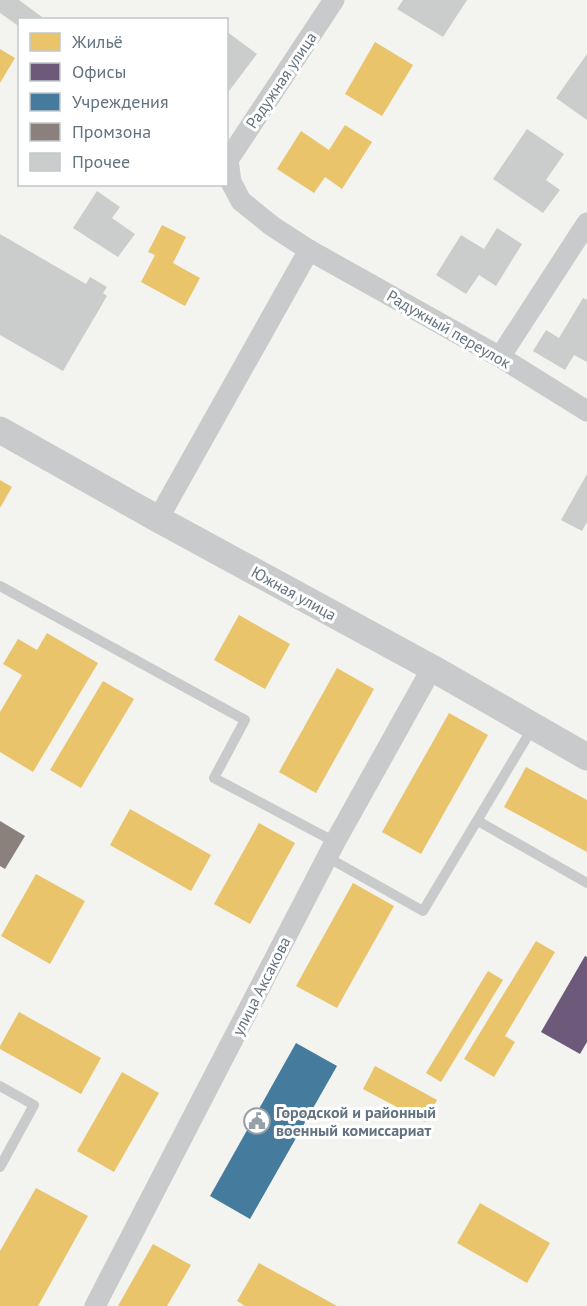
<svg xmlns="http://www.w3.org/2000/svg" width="587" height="1306" font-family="'PT Sans',sans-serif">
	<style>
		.homes { fill: #e9c46a }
		.offices { fill: #6d597a }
		.public { fill: #457b9d }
		.industry { fill: #8a817c }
		.building { fill: #cbcdcd }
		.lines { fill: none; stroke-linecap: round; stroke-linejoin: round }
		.service { stroke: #c8cacb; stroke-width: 10 }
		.minor { stroke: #c8cacb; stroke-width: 21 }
		.tertiary { stroke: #c8cacb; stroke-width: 27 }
		.labels { text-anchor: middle; stroke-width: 6; stroke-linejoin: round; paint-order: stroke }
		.street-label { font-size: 16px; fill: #637380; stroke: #fff }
		.poi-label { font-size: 16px; font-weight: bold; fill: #637380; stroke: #fff; text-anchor: start }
	</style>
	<rect width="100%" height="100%" fill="#f3f3f0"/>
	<g class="homes">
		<path d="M 375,42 L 413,65 L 382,116 L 345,94 Z"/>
		<path d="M 0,49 L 15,58 L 0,83 Z"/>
		<path d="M 345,125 L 372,142 L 342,189 L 325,177 L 314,193 L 277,169 L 301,131 L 329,150 Z"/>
		<path d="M 162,225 L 186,237 L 173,263 L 200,278 L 185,306 L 141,282 L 155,255 L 148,252 Z"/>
		<path d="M 0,480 L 12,487 L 0,508 Z"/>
		<path d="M 239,615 L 290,644 L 265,689 L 214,660 Z"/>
		<path d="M 47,633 L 98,663 L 33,772 L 0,752 L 0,712 L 22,675 L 3,664 L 18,639 L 37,650 Z"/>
		<path d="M 337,668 L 374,689 L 316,793 L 279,772 Z"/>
		<path d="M 103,681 L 134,699 L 81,788 L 50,770 Z"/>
		<path d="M 449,713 L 488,735 L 421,854 L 382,832 Z"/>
		<path d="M 526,767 L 587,800 L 587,852 L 504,807 Z"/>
		<path d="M 130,809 L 211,855 L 191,891 L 110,845 Z"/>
		<path d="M 259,823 L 295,843 L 250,924 L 214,904 Z"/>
		<path d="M 36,874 L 85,901 L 50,964 L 1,936 Z"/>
		<path d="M 353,883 L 394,906 L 337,1008 L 296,986 Z"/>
		<path d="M 536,941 L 555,952 L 505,1036 L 515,1042 L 494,1077 L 464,1059 Z"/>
		<path d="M 488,971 L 503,980 L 441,1082 L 426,1073 Z"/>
		<path d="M 19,1012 L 101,1058 L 81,1094 L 0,1049 L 0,1046 Z"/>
		<path d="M 375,1066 L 437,1100 L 425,1122 L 363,1089 Z"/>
		<path d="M 122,1072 L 159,1093 L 114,1172 L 77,1151 Z"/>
		<path d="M 36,1188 L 88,1216 L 38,1306 L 0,1306 L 0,1251 Z"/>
		<path d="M 480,1203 L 550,1243 L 527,1283 L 457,1243 Z"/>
		<path d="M 153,1244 L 191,1265 L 167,1306 L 118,1306 Z"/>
		<path d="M 259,1263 L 337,1306 L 245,1306 L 237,1301 Z"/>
	</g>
	<path class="offices" d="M 585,956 L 587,957 L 587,1042 L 580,1054 L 541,1032 Z"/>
	<path class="public" d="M 296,1043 L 337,1066 L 250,1219 L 210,1196 Z"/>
	<path class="industry" d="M 0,821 L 25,836 L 5,869 L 0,866 Z"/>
	<g class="building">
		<path d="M 0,0 L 19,0 L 46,20 L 20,20 L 20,27 L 0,13 Z"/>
		<path d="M 403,0 L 467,0 L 443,37 L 397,9 Z"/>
		<path d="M 226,31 L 257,54 L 229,91 L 226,89 Z"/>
		<path d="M 587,54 L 587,120 L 556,98 Z"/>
		<path d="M 527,129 L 564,154 L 546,180 L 560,190 L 543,213 L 493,179 Z"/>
		<path d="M 97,191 L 120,207 L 112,218 L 135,234 L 118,257 L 73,228 Z"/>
		<path d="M 497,228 L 522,244 L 496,286 L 479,275 L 466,294 L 436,275 L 461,235 L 484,249 Z"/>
		<path d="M 0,234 L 86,284 L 90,277 L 107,287 L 103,293 L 107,296 L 63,371 L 0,335 Z"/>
		<path d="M 583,298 L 587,300 L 587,362 L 574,355 L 565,370 L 533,351 L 546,330 L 559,338 Z"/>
		<path d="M 587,474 L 587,522 L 582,531 L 561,520 Z"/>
	</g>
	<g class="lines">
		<g class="service">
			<path d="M 0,586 L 245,720 L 214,778 L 335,842"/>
			<path d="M 478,821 L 587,883"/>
			<path d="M 327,857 L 423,911 L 533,727"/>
			<path d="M 0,1086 L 34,1105 L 0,1167"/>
		</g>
		<g class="minor">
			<path d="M 334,0 L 228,160 L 231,182 L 241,201 L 272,226 L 309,250 L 500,357 L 587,411"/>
			<path d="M 500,357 L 587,223"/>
			<path d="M 158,519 L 309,250"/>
			<path d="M 95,1306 L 335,842 L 432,668"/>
		</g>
		<path class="tertiary" d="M 0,430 L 158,519 L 432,668 L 587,757"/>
	</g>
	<defs>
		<g id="civic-ring" transform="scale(1.35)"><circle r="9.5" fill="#fff" stroke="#95a0a7" stroke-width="1.5"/><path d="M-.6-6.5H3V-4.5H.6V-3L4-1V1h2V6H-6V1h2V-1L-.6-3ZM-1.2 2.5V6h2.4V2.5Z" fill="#95a0a7"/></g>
	</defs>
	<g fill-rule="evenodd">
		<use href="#civic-ring" x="257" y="1121"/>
	</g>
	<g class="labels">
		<g class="street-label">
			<text transform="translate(281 80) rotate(-56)" y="6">Радужная улица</text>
			<text transform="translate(449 329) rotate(30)" y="6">Радужный переулок</text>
			<text transform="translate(294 593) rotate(29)" y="6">Южная улица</text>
			<text transform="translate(261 986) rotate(-63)" y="6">улица Аксакова</text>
		</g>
		<g class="poi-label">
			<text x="276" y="1118">Городской и районный<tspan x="276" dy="18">военный комиссариат</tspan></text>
		</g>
	</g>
	<rect x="18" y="18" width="210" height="168" fill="#ffffff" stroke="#c1c7cc" stroke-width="1.5"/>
	<rect x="30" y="33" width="30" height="18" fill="#e9c46a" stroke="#c1c7cc" stroke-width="1.5"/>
	<text x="72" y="48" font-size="18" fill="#637380">Жильё</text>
	<rect x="30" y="63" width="30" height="18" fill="#6d597a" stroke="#c1c7cc" stroke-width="1.5"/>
	<text x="72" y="78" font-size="18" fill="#637380">Офисы</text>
	<rect x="30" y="93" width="30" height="18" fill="#457b9d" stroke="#c1c7cc" stroke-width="1.5"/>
	<text x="72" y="108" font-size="18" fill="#637380">Учреждения</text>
	<rect x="30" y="123" width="30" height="18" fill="#8a817c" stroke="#c1c7cc" stroke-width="1.5"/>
	<text x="72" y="138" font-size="18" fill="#637380">Промзона</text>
	<rect x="30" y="153" width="30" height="18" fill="#cbcdcd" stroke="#c1c7cc" stroke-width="1.5"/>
	<text x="72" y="168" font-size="18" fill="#637380">Прочее</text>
</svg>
